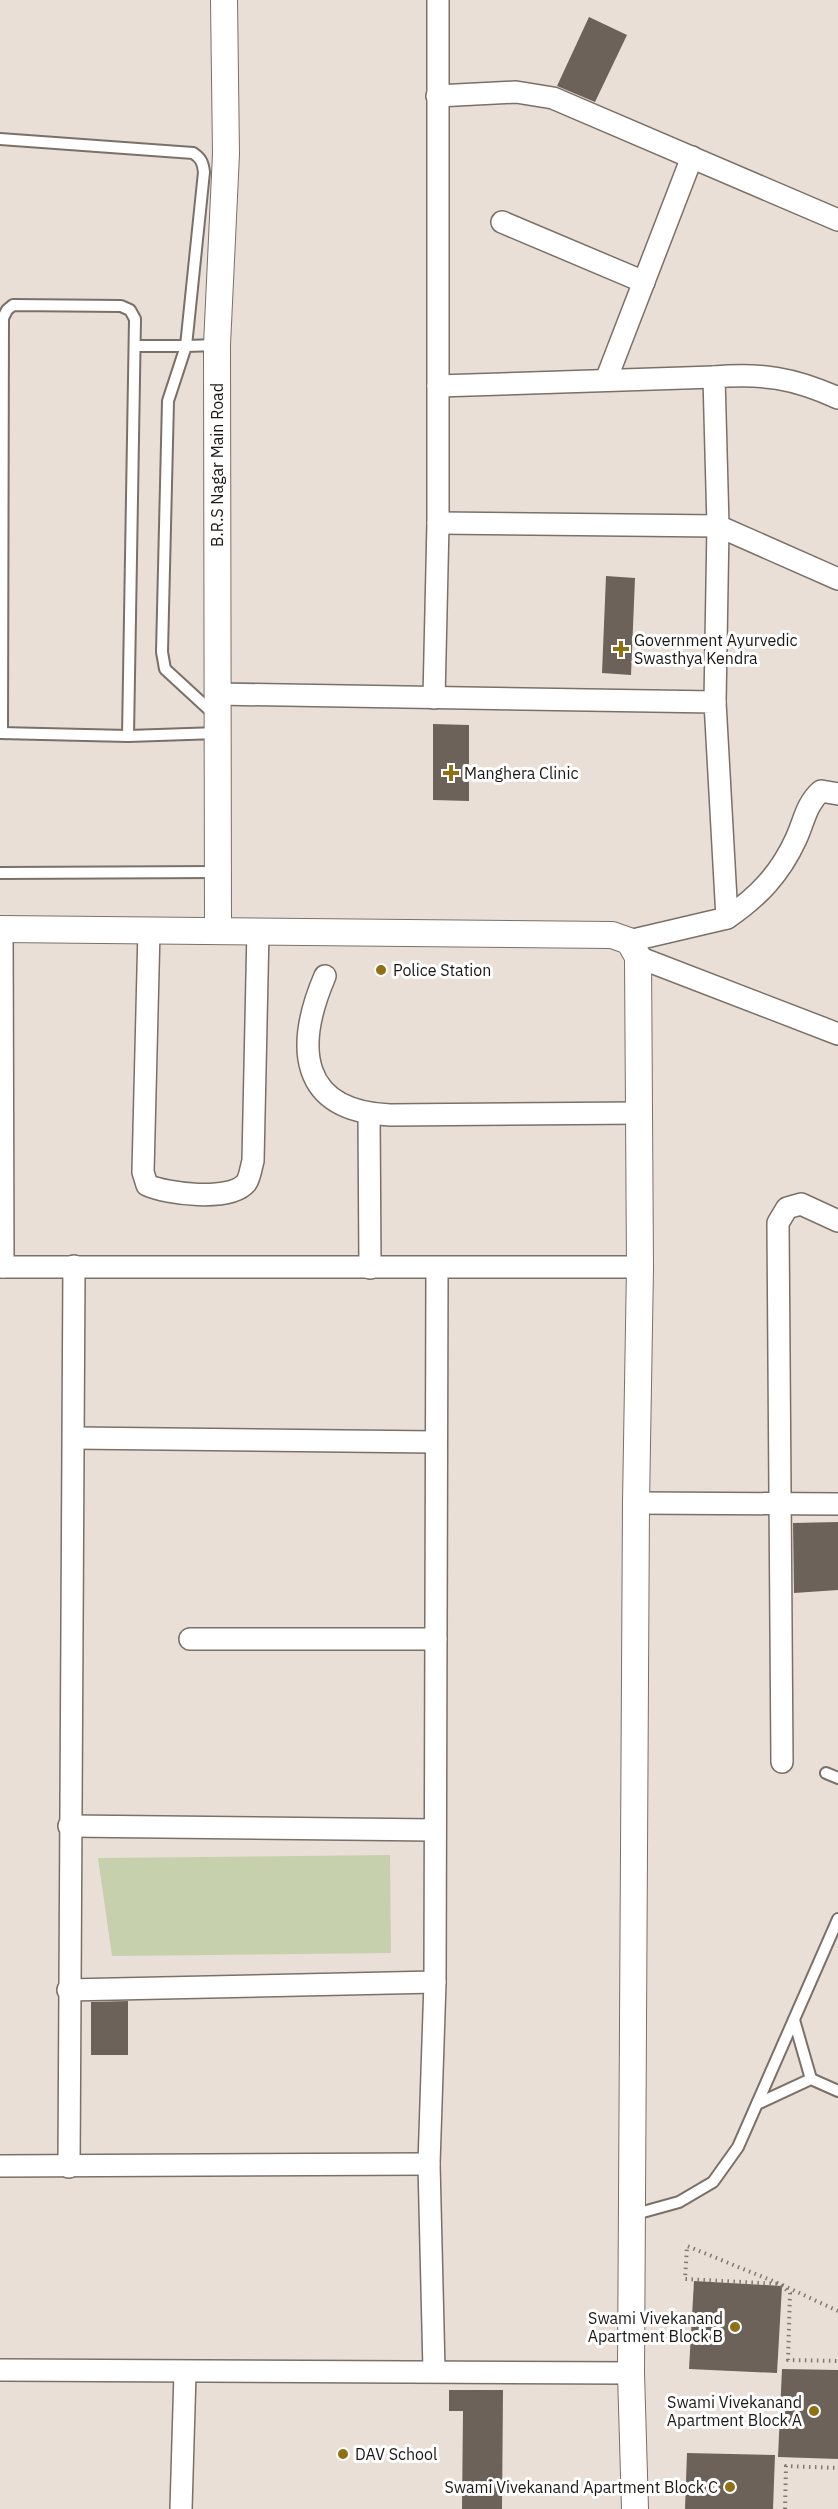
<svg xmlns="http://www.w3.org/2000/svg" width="838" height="2509" font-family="'IBM Plex Sans',sans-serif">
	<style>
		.green { fill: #c6d0ac }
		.building { fill: #6c625a }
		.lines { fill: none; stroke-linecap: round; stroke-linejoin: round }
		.service-casing { stroke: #7a7068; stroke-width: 14 }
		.minor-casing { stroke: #7a7068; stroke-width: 24 }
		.tertiary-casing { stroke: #7a7068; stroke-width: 28 }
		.path { stroke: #807973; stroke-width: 4; stroke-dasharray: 1.5 4.5; stroke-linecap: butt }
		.service { stroke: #fff; stroke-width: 10 }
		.minor { stroke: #fff; stroke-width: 21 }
		.tertiary { stroke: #fff; stroke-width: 26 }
		.poi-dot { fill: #916f15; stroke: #fff; stroke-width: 2 }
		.labels { text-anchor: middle; stroke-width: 6; stroke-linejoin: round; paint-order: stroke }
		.street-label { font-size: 16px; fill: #1c1815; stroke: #fff }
		.poi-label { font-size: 16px; fill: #1c1815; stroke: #fff; text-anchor: start }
	</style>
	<rect width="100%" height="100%" fill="#e9dfd6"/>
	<path class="green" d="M 390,1855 L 391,1953 L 112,1956 L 98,1858 Z"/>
	<g class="building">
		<path d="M 589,17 L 627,35 L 595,102 L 557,86 Z"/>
		<path d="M 606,576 L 635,578 L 631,675 L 602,673 Z"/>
		<path d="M 433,724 L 469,725 L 469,801 L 433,800 Z"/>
		<path d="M 838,1522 L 838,1590 L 794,1593 L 793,1523 Z"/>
		<path d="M 128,2001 L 128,2055 L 91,2055 L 91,2002 Z"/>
		<path d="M 694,2281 L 782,2286 L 777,2373 L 689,2369 Z"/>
		<path d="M 782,2369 L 838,2370 L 838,2459 L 778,2457 Z"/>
		<path d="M 449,2390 L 503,2390 L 502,2509 L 462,2509 L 463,2411 L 449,2411 Z"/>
		<path d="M 687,2453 L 775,2455 L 773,2509 L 685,2509 Z"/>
	</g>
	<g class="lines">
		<g class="service-casing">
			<g id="service">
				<path d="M 0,139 L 193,153 C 201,158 203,163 204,172 L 186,346 L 135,346"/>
				<path d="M 215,715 L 165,669 L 162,652 L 168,401 L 186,346 L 217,345"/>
				<path d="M 0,733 L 128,736 L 218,733"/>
				<path d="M 2,733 L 3,318 L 7,310 L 13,305 L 121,306 L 130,310 L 135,319 L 128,736"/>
				<path d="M 0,873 L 219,872"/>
				<path d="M 826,1773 L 838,1778"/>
				<path d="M 794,2020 L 811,2079"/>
				<path d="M 757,2104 L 811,2079 L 838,2091"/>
				<path d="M 632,2215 L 679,2202 L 713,2182 L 738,2147 L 838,1919"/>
			</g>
		</g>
		<g class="minor-casing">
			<g id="minor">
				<path d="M 437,96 L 516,92 L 553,98 L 838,220"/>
				<path d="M 502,222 L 644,282"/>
				<path d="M 606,380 L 692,157"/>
				<path d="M 438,386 L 714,377"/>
				<path d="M 438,523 L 718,526 L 838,579"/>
				<path d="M 217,694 L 715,702 L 727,918 L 629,941"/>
				<path d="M 434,698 L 438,523 L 438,0"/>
				<path d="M 715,702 L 718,526 L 714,377 C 762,373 794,378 838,398"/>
				<path d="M 727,918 C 758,897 780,874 796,839 C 804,822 806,804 821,791 L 838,794"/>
				<path d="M 2,929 L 3,1267"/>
				<path d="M 149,930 L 143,1172 L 147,1185 C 167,1194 230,1202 246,1183 C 250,1178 251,1167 253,1161 L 258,930"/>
				<path d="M 638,957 L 838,1034"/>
				<path d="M 325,976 C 295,1046 298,1111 390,1115 L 641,1113"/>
				<path d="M 369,1114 L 370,1268"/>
				<path d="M 0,1267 L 640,1267"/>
				<path d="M 74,1438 L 435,1442"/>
				<path d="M 636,1503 L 838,1504"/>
				<path d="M 190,1639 L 436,1639"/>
				<path d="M 782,1762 L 778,1223 L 787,1208 L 801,1204 L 838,1221"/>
				<path d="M 69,1826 L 434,1830"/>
				<path d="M 68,1990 L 435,1982"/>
				<path d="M 0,2166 L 429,2164"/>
				<path d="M 69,2167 L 74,1266"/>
				<path d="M 0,2370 L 631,2373"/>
				<path d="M 434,2370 L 429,2164 L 435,1982 L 437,1269"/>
				<path d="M 181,2509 L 185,2373"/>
			</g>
		</g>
		<g class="tertiary-casing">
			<g id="tertiary">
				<path d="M 0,929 L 612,935 L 629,941 L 638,957 L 640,1267 L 636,1503 L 631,2373 L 635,2509"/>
				<path d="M 218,930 L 217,345 L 226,154 L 224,0"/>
			</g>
		</g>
		<g class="path">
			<path d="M 838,2311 L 780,2284 L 687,2246 L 685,2279 L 780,2284 L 790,2293 L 788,2360 L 838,2361"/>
			<path d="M 785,2509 L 786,2466 L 838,2468"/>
		</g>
		<use href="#service" class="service"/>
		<use href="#minor" class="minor"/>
		<use href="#tertiary" class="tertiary"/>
	</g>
	<g class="poi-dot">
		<path d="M618 640h6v6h6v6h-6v6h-6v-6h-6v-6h6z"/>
		<path d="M448 764h6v6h6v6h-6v6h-6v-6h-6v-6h6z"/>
		<circle cx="381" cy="970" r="6"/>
		<circle cx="735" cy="2327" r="6"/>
		<circle cx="814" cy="2411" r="6"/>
		<circle cx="343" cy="2454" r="6"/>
		<circle cx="730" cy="2487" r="6"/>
	</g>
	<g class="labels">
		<g class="street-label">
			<text transform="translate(217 465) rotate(-90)" y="6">B.R.S Nagar Main Road</text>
		</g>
		<g class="poi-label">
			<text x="634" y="646">Government Ayurvedic<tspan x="634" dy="18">Swasthya Kendra</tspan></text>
			<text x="464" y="779">Manghera Clinic</text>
			<text x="393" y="976">Police Station</text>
			<text x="723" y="2324" text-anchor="end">Swami Vivekanand<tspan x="723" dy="18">Apartment Block B</tspan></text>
			<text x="802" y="2408" text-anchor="end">Swami Vivekanand<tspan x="802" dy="18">Apartment Block A</tspan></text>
			<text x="355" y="2460">DAV School</text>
			<text x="718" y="2493" text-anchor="end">Swami Vivekanand Apartment Block C</text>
		</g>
	</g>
</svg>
